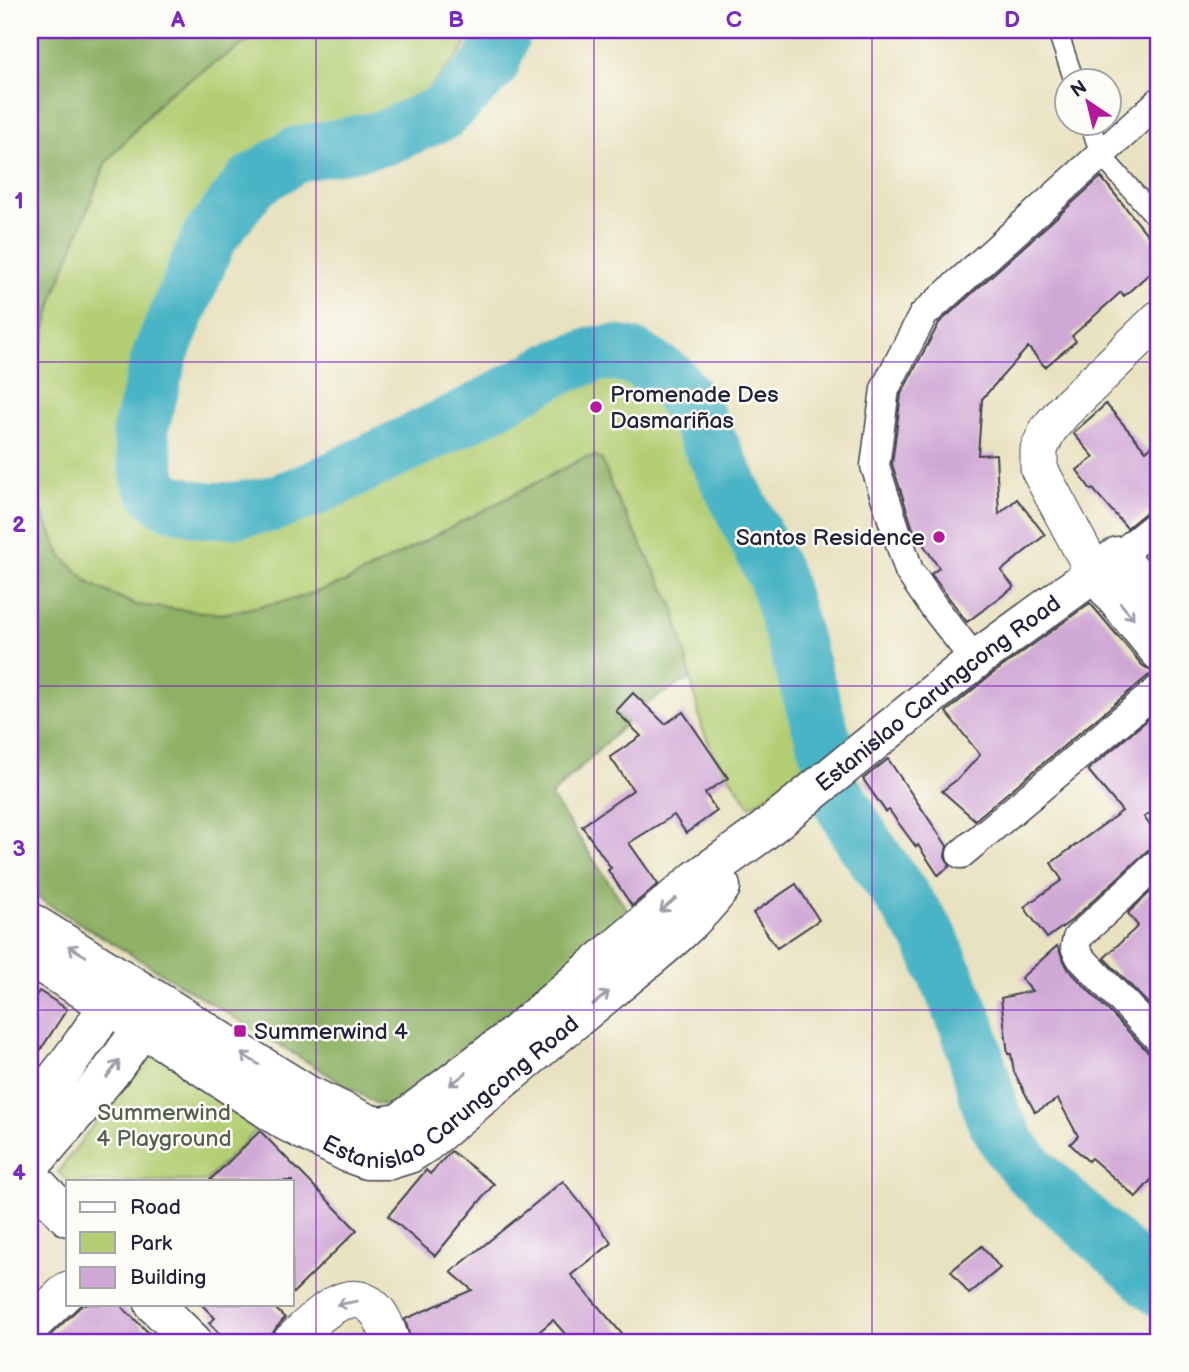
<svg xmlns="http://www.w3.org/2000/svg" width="1189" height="1372" font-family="'Balsamiq Sans',sans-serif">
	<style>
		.green { fill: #b3ce73; stroke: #6a7857; stroke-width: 2 }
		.forest { fill: #8eb165; stroke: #586a50; stroke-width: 2 }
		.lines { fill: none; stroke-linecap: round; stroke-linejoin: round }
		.river { stroke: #48b4c5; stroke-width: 56 }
		.building { fill: #d0a8d6 }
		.service-casing { stroke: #403f4f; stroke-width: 22 }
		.pedestrian-casing { stroke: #403f4f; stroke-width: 31 }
		.minor-casing { stroke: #403f4f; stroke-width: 39 }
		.tertiary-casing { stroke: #403f4f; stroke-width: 41 }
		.service { stroke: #fff; stroke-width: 19 }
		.pedestrian { stroke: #fff; stroke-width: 28 }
		.minor { stroke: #fff; stroke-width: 37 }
		.tertiary { stroke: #fff; stroke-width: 38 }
		.oneway { stroke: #9c9ca7 }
		.grid { fill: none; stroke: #7b2cbf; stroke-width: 2; stroke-opacity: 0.55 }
		.poi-dot { fill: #b5179e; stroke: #fdfcf7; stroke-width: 2.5 }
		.labels { text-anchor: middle; stroke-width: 5; stroke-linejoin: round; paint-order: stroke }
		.poi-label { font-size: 23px; fill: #22223b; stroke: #fdfcf7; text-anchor: start }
		.street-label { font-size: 23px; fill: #22223b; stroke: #fdfcf7 }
		.park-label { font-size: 23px; fill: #555e4f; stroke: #fdfcf7 }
		.neatline { fill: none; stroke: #7b2cbf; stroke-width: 2.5 }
		.grid-label { font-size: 23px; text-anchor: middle; font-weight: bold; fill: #7b2cbf }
	</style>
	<rect width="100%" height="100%" fill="#fdfcf7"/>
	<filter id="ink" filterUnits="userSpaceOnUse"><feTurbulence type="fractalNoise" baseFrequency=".0143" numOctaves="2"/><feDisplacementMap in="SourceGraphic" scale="14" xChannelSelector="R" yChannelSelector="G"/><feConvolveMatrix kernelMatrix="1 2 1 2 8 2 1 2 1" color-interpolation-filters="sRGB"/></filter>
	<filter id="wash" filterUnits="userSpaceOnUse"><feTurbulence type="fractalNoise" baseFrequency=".00686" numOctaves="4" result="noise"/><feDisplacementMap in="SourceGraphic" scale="28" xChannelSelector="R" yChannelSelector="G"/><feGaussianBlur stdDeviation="1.57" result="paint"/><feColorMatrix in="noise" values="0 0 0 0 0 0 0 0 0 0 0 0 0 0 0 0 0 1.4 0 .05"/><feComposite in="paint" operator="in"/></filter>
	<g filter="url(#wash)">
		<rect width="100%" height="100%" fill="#e8e2c0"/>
		<g class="green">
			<path d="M 265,30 L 472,30 L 464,49 L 426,92 L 380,117 L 313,127 L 284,135 L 259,151 L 227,180 L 193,231 L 141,339 L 124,393 L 120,432 L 130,490 L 136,509 L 151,522 L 199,532 L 237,532 L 272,526 L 320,510 L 482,432 L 560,389 L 598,375 L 625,376 L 655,392 L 675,422 L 758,589 L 805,765 L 761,801 L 750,806 L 713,753 L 702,727 L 673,605 L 614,493 L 602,460 L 596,456 L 584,458 L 346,582 L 295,599 L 222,614 L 136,605 L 92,585 L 62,557 L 38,504 L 30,441 L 31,385 L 55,293 L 106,162 L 167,95 Z"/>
			<path d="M 150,1050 L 264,1123 L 206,1181 L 68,1182 L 58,1172 Z"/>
		</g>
		<g class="forest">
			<path d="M 30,30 L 265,30 L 167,94 L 106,162 L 55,293 L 31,385 L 30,433 Z"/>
			<path d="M 30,441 L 38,504 L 62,557 L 92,585 L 136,605 L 222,614 L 295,599 L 346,582 L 584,458 L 595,456 L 602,460 L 614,493 L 673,605 L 691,678 L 648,702 L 551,796 L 633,918 L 404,1102 L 389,1106 L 375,1103 L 30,893 Z"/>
		</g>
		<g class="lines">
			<g class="river">
				<path d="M 504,30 L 491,65 L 444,112 L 384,138 L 297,154 L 251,183 L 209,238 L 160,355 L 140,431 L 149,479 L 156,492 L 168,501 L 203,510 L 233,510 L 269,505 L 313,489 L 475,412 L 552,370 L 596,354 L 615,353 L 634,357 L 670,379 L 693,409 L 776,578 L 827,751"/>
				<path d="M 838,797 L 864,842 L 930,937 L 968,1027 L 992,1114 L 1011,1148 L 1034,1175 L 1159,1288"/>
			</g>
		</g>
		<g id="blocks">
			<g class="building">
				<path d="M 1101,177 L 1159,249 L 1159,265 L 1124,296 L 1121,292 L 1072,336 L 1076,341 L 1045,367 L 1028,347 L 982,399 L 978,455 L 996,454 L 999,514 L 1017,499 L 1045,535 L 1001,571 L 1014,587 L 967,622 L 931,574 L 939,568 L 913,529 L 892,464 L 901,394 L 939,323 Z"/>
				<path d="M 1106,404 L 1146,451 L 1159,440 L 1159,507 L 1149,510 L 1127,528 L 1093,489 L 1091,490 L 1077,470 L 1094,457 L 1073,433 Z"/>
				<path d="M 1090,603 L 1142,665 L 1151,671 L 1159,673 L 1148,676 L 975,820 L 942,791 L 959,778 L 980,755 L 946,712 L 988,677 Z"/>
				<path d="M 633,693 L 665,724 L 683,712 L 728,778 L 705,793 L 717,811 L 686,833 L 674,815 L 629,843 L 658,884 L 632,906 L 608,870 L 611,868 L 582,826 L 633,790 L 610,757 L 641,736 L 616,711 Z"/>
				<path d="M 1159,710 L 1159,807 L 1144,817 L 1159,838 L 1159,846 L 1148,850 L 1072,920 L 1047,938 L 1024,907 L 1062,880 L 1051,863 L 1122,811 L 1088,770 Z"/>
				<path d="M 888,759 L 947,846 L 945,856 L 950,866 L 938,875 L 918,845 L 916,847 L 889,810 L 886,812 L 863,779 Z"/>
				<path d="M 796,884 L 819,920 L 777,948 L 753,913 Z"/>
				<path d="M 1159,884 L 1159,1015 L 1104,958 L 1138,926 L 1128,913 Z"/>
				<path d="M 1057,946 L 1068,969 L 1147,1051 L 1159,1055 L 1159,1171 L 1136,1197 L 1091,1158 L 1088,1161 L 1070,1144 L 1078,1136 L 1058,1099 L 1035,1112 L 1014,1072 L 1011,1054 L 1008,1054 L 1001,998 L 1032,991 L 1021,978 Z"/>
				<path d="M 39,991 L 67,1009 L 30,1066 L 30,1005 Z"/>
				<path d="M 260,1131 L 357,1230 L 292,1294 L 292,1181 L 209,1181 Z"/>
				<path d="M 451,1151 L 494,1184 L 435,1256 L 388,1216 L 426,1170 L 430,1174 Z"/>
				<path d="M 563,1181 L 612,1243 L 571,1275 L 629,1342 L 572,1342 L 553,1320 L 527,1342 L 411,1342 L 405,1319 L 472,1290 L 451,1272 Z"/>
				<path d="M 982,1246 L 1000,1268 L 969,1294 L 951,1271 Z"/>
				<path d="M 83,1304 L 119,1304 L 158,1342 L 43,1342 Z"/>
				<path d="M 201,1304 L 271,1304 L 285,1318 L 276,1328 L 271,1336 L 271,1342 L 227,1342 L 209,1323 L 215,1318 Z"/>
			</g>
		</g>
	</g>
	<g filter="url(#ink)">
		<use href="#blocks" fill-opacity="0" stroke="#403f4f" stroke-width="2"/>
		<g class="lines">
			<g class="service-casing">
				<g id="service">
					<path d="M 1057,30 L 1074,80"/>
					<path d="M 1089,122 L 1101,155 L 1159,221"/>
				</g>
			</g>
			<g class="pedestrian-casing">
				<g id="pedestrian">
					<path d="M 1118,556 L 1159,523"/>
					<path d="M 975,660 L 933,606 L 909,571 L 875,466 L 885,389 L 923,315 L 1159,102"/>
					<path d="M 961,854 L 1159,689"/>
					<path d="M 1159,862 L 1077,938 L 1075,947 L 1080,957 L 1159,1039"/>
				</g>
			</g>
			<g class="minor-casing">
				<g id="minor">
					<path d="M 1094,572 L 1039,469 L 1039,449 L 1048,430 L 1063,412 L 1159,319"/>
					<path d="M 30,1326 L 68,1290"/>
					<path d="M 291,1342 C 310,1324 346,1281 374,1308 C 383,1316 387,1331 391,1342"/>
				</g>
			</g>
			<g class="tertiary-casing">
				<g id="tertiary">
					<path d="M 1094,572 L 1159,651"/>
					<path id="s1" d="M 30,922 L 308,1095 L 367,1123 L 379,1126 L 399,1123 L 512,1037 L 697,879 L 760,834 L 975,660 L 1118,556 L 1159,606"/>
					<path id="s2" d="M 30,957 L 109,1005 L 287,1122 L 348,1153 L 367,1160 L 390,1160 L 409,1154 L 426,1143 C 488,1092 550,1041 612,989 C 649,958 691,927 721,887"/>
					<path d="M 30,1110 C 65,1071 93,1029 122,985"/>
					<path d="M 30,1156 L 39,1156 L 110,1073 L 157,1007"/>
					<path d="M 30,1177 L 68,1217"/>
					<path d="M 154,1304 L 193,1342"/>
				</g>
			</g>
			<use href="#service" class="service"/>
			<use href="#pedestrian" class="pedestrian"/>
			<use href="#minor" class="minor"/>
			<use href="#tertiary" class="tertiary"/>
		</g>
		<defs><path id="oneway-shaft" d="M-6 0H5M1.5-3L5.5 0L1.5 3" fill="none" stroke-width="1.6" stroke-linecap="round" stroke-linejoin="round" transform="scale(1.75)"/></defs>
		<g class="oneway">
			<use href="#oneway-shaft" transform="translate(1127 611) rotate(50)"/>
			<use href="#oneway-shaft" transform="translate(668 905) rotate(139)"/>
			<use href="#oneway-shaft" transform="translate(77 951) rotate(-149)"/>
			<use href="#oneway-shaft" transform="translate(601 998) rotate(-40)"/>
			<use href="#oneway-shaft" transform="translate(250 1059) rotate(-148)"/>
			<use href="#oneway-shaft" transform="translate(113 1069) rotate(-53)"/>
			<use href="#oneway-shaft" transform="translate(458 1079) rotate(142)"/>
			<use href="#oneway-shaft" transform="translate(347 1303) rotate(170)"/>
		</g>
	</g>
	<path class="grid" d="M 316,30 L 316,1342M 594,30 L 594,1342M 872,30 L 872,1342M 30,362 L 1159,362M 30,686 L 1159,686M 30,1010 L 1159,1010"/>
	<g class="poi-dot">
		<circle cx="596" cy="407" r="7"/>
		<circle cx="939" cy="537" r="7"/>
		<rect x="233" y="1024" width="14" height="14" rx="3.5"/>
	</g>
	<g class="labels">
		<g class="poi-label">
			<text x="610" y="402">Promenade Des<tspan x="610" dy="26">Dasmariñas</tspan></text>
			<text x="925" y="545" text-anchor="end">Santos Residence</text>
			<text x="254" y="1039">Summerwind 4</text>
		</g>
		<g class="street-label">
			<text dy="8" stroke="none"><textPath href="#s1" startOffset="1115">Estanislao Carungcong Road</textPath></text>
			<text dy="8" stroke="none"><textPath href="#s2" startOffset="499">Estanislao Carungcong Road</textPath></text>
		</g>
		<g class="park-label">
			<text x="164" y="1120">Summerwind<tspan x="164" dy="26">4 Playground</tspan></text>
		</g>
	</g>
	<rect width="1189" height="1372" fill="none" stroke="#fdfcf7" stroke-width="77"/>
	<rect x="66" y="1180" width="228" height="126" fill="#fdfcf7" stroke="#a5a5ac" stroke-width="2"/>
	<rect x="80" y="1202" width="35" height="10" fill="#ffffff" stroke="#a5a5ac" stroke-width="2"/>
	<text x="130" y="1214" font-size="21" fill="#22223b">Road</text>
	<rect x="80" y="1232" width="35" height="21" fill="#b3ce73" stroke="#a5a5ac" stroke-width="2"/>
	<text x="130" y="1250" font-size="21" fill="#22223b">Park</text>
	<rect x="80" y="1267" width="35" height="21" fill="#d0a8d6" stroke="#a5a5ac" stroke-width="2"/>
	<text x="130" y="1284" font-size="21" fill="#22223b">Building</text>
	<g transform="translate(1088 102) rotate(325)"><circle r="33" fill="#fdfcf7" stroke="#a5a5ac" stroke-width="2"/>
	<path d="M0-5L12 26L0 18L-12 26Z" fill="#b5179e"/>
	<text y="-10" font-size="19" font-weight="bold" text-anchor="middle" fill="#22223b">N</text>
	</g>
	<rect x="38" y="38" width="1112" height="1296" class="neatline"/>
	<g class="grid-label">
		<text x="178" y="27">A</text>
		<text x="456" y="27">B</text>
		<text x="734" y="27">C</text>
		<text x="1012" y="27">D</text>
		<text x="19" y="208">1</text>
		<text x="19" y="532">2</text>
		<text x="19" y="856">3</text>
		<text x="19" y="1180">4</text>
	</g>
</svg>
